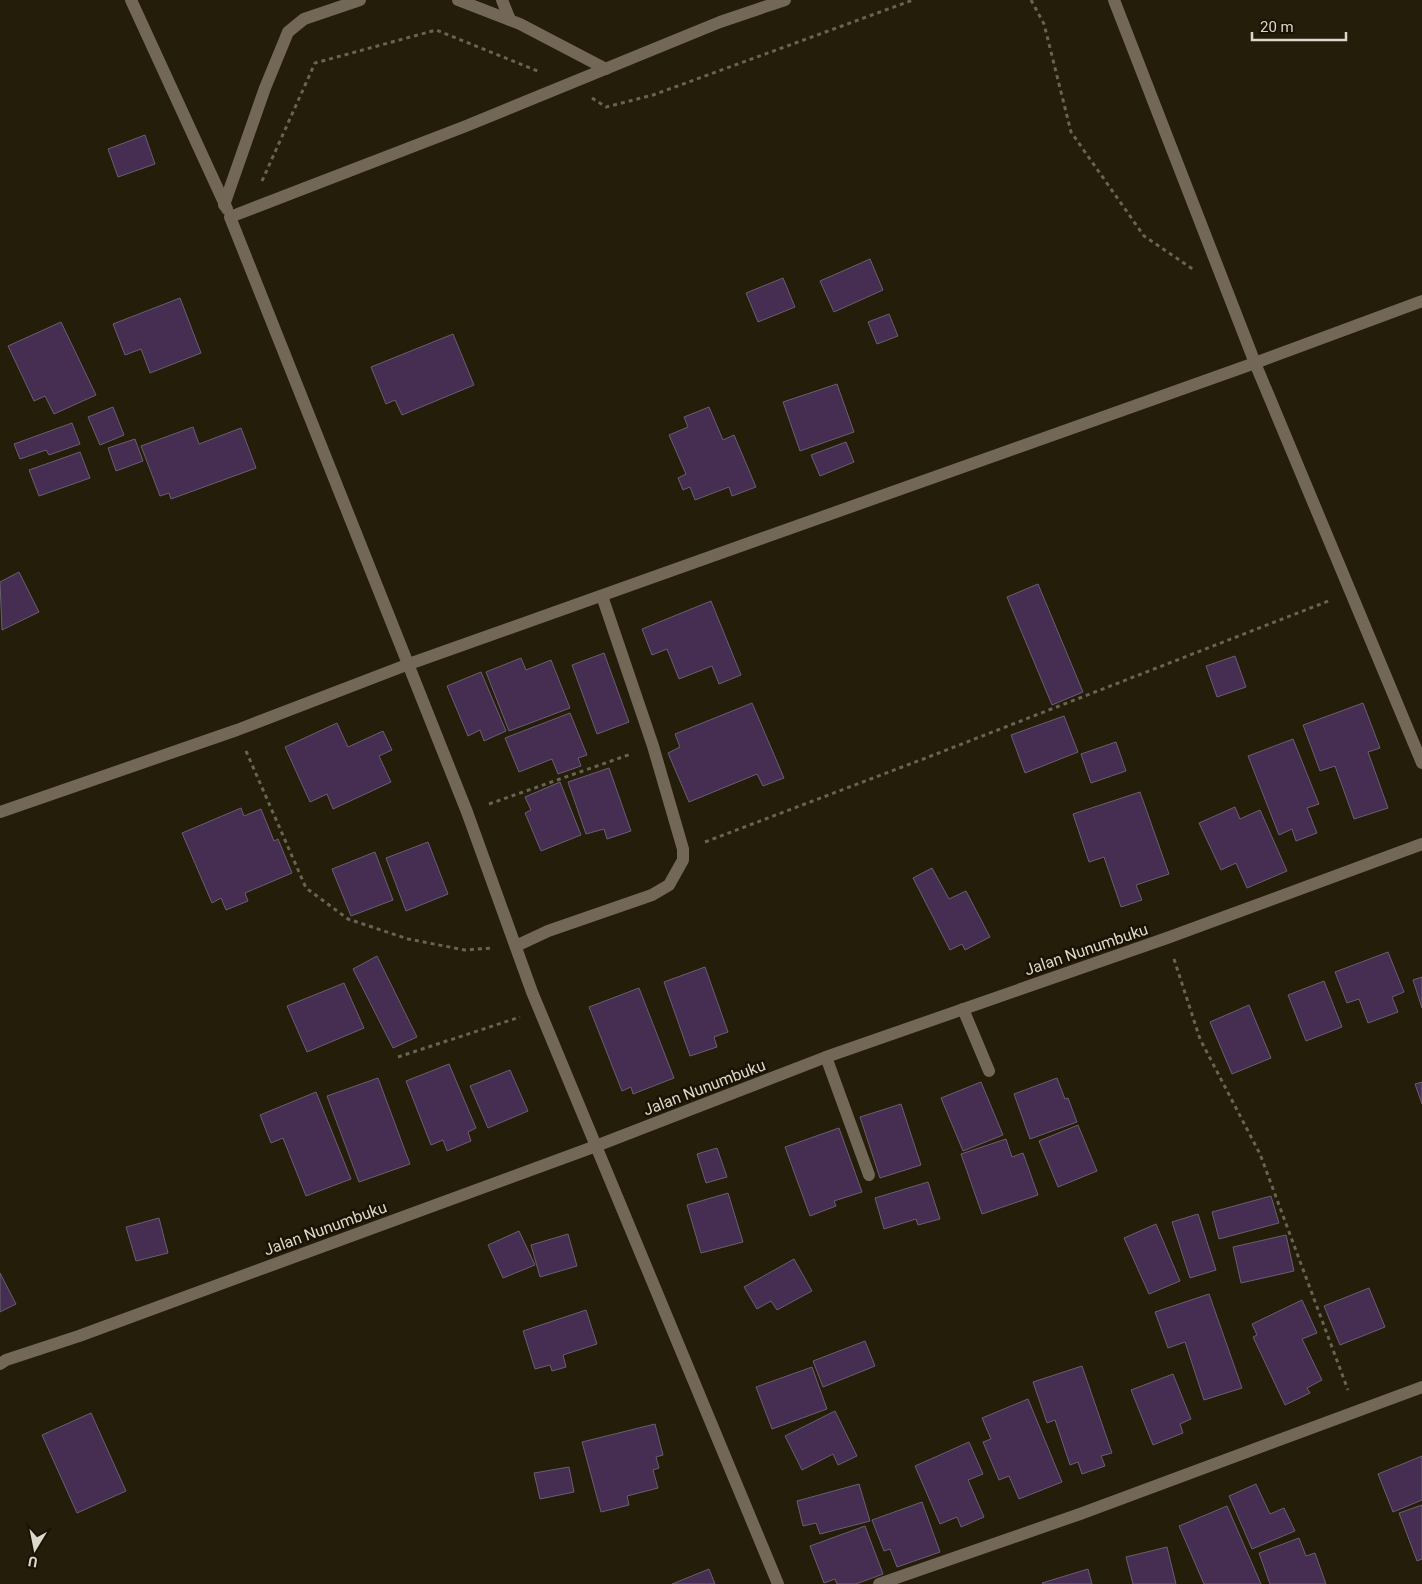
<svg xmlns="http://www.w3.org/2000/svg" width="1422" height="1584" font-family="Roboto,sans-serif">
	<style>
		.building { fill: #452e51; stroke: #6a5e71 }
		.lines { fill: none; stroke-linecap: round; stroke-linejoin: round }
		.path { stroke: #686353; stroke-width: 3; stroke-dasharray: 4 4; stroke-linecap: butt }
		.minor { stroke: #736757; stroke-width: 12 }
		.labels { text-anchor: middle; stroke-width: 5; stroke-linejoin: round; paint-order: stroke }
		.street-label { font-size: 16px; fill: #dbd7cb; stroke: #1a1303 }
	</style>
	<rect width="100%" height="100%" fill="#231d0a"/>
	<g class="building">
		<path d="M 145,135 L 155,164 L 118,177 L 108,149 Z"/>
		<path d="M 870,259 L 883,290 L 834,312 L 820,281 Z"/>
		<path d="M 783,278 L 795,307 L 758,322 L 746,293 Z"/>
		<path d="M 180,298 L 201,353 L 150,373 L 141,349 L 125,355 L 113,324 Z"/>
		<path d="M 889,314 L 898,336 L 877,344 L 868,322 Z"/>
		<path d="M 61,322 L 96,395 L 54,414 L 45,396 L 34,401 L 8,346 Z"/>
		<path d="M 453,334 L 474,385 L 402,415 L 395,400 L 386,404 L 371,367 Z"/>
		<path d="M 837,384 L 854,432 L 800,451 L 783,402 Z"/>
		<path d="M 113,407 L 124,435 L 100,445 L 88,417 Z"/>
		<path d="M 709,407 L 723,440 L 734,435 L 756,487 L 732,496 L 729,487 L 695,500 L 690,487 L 683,490 L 678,478 L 686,474 L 669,435 L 688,427 L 684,417 Z"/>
		<path d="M 72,423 L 80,444 L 49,455 L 46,450 L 20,459 L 14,444 Z"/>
		<path d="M 193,427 L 199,444 L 241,428 L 256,468 L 171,499 L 169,493 L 160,496 L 141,446 Z"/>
		<path d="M 135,439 L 143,461 L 116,471 L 108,448 Z"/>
		<path d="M 846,442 L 854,462 L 820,476 L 811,455 Z"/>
		<path d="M 80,452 L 90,478 L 39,496 L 29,470 Z"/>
		<path d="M 19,572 L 39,612 L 2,630 L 0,582 Z"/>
		<path d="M 1038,584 L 1083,692 L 1052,705 L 1007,597 Z"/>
		<path d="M 711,601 L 741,675 L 719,684 L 712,666 L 679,679 L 667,649 L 652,655 L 642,629 Z"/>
		<path d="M 604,653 L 629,722 L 597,734 L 572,665 Z"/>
		<path d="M 1235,656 L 1246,687 L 1217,697 L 1206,666 Z"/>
		<path d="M 521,658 L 526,670 L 551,660 L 570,708 L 509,731 L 486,672 Z"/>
		<path d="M 481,672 L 506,731 L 484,741 L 480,730 L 468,736 L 447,686 Z"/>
		<path d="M 752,703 L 784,778 L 763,786 L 757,774 L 689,802 L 668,753 L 680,747 L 675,734 Z"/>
		<path d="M 1363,703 L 1380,748 L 1368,752 L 1388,808 L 1354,819 L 1335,766 L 1320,771 L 1303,725 Z"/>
		<path d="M 570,713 L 587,755 L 578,758 L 581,766 L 558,774 L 552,759 L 519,772 L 505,738 Z"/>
		<path d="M 1064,716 L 1078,752 L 1025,773 L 1011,735 Z"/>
		<path d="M 337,723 L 348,747 L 383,731 L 392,750 L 379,756 L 391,782 L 333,809 L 327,794 L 310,802 L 285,747 Z"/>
		<path d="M 1293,739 L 1319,804 L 1307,808 L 1317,833 L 1296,841 L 1292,829 L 1279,835 L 1248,756 Z"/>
		<path d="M 1116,742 L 1126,771 L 1091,783 L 1081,754 Z"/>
		<path d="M 609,768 L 631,831 L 607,839 L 604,829 L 586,834 L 568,782 Z"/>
		<path d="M 560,782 L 581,835 L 541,851 L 525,813 L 531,810 L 525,797 Z"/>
		<path d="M 1140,792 L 1169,874 L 1136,885 L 1142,900 L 1121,907 L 1104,857 L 1089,862 L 1073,814 Z"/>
		<path d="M 1235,807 L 1240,819 L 1260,810 L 1287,871 L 1247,888 L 1236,863 L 1221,870 L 1199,823 Z"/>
		<path d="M 241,808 L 244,816 L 261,809 L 274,841 L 278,839 L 292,873 L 245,893 L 248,901 L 226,910 L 221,898 L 212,903 L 182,833 Z"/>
		<path d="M 428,842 L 448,894 L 406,911 L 386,858 Z"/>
		<path d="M 375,852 L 393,900 L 351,916 L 332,869 Z"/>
		<path d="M 932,868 L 949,899 L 966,891 L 990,937 L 965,950 L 962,944 L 950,950 L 913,878 Z"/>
		<path d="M 1388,952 L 1404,992 L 1392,997 L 1398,1012 L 1368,1023 L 1359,999 L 1347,1003 L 1335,972 Z"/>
		<path d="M 377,956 L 417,1037 L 393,1048 L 353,969 Z"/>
		<path d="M 705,967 L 728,1032 L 714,1037 L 717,1047 L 690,1056 L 664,982 Z"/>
		<path d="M 1422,977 L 1422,1008 L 1413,980 Z"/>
		<path d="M 1324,981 L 1342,1027 L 1306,1041 L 1288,995 Z"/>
		<path d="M 344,983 L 364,1028 L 307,1052 L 287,1006 Z"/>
		<path d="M 639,988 L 674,1078 L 633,1094 L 631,1087 L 622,1091 L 589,1007 Z"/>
		<path d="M 1249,1005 L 1271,1058 L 1232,1074 L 1210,1022 Z"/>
		<path d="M 449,1064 L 476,1128 L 468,1132 L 471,1141 L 447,1151 L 443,1140 L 431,1145 L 406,1081 Z"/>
		<path d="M 510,1070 L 528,1111 L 488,1128 L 470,1086 Z"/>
		<path d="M 378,1078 L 410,1164 L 359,1182 L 327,1096 Z"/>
		<path d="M 1057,1078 L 1065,1099 L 1068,1098 L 1077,1122 L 1030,1139 L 1014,1094 Z"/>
		<path d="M 981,1082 L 1003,1135 L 963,1151 L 941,1098 Z"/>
		<path d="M 1422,1082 L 1422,1104 L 1415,1084 Z"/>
		<path d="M 316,1092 L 351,1179 L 306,1196 L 283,1138 L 271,1143 L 260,1115 Z"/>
		<path d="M 901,1104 L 921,1165 L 880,1178 L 860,1117 Z"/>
		<path d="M 1078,1125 L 1097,1171 L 1058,1187 L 1039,1141 Z"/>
		<path d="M 839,1128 L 862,1192 L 834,1201 L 836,1206 L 810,1216 L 785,1147 Z"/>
		<path d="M 1006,1139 L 1012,1157 L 1023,1153 L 1038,1195 L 982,1214 L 961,1154 Z"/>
		<path d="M 717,1148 L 727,1177 L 706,1183 L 697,1154 Z"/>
		<path d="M 928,1182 L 940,1219 L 918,1225 L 916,1219 L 884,1229 L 875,1198 Z"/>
		<path d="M 728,1193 L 743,1242 L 701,1253 L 687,1205 Z"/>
		<path d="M 1271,1196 L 1279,1223 L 1219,1239 L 1212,1212 Z"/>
		<path d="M 1198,1214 L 1216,1270 L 1190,1278 L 1172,1222 Z"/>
		<path d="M 159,1218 L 168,1253 L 136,1261 L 126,1227 Z"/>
		<path d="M 1156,1224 L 1180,1281 L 1149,1294 L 1124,1238 Z"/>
		<path d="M 519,1231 L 535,1265 L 503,1278 L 488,1245 Z"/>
		<path d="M 568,1234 L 577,1266 L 540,1277 L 531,1245 Z"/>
		<path d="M 1286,1235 L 1294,1271 L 1241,1283 L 1233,1247 Z"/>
		<path d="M 794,1259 L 812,1291 L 777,1310 L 771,1301 L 757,1309 L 744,1287 Z"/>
		<path d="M 0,1273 L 16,1304 L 0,1312 Z"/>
		<path d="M 1369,1288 L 1385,1327 L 1340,1345 L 1324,1306 Z"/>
		<path d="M 1209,1294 L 1242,1388 L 1204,1400 L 1185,1342 L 1168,1348 L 1155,1312 Z"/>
		<path d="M 1302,1300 L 1317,1333 L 1302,1339 L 1322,1380 L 1307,1388 L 1310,1393 L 1285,1405 L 1253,1337 L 1257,1335 L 1252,1324 Z"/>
		<path d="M 586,1310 L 597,1344 L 563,1355 L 566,1367 L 552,1371 L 550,1365 L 535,1369 L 523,1331 Z"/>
		<path d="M 865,1341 L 875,1366 L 823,1387 L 813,1361 Z"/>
		<path d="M 1082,1366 L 1112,1453 L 1101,1456 L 1105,1466 L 1082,1474 L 1078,1462 L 1070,1465 L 1055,1420 L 1047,1423 L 1033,1382 Z"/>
		<path d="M 812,1367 L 827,1409 L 772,1429 L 756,1387 Z"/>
		<path d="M 1173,1374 L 1191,1419 L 1180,1424 L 1183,1433 L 1153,1445 L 1131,1390 Z"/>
		<path d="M 1028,1399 L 1062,1482 L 1019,1499 L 1009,1476 L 999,1480 L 983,1442 L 991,1439 L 982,1418 Z"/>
		<path d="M 835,1411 L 857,1456 L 838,1465 L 833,1454 L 802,1470 L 785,1436 Z"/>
		<path d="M 91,1413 L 126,1491 L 77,1513 L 42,1435 Z"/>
		<path d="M 655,1424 L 663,1455 L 656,1457 L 659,1468 L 653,1470 L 658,1488 L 627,1496 L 629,1505 L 601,1512 L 582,1442 Z"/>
		<path d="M 969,1442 L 983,1474 L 968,1480 L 984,1517 L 961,1527 L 957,1517 L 940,1524 L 915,1466 Z"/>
		<path d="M 1422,1456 L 1422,1500 L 1393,1512 L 1378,1474 Z"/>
		<path d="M 569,1467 L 574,1492 L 540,1499 L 534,1473 Z"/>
		<path d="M 859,1484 L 870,1521 L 820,1534 L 816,1523 L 803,1526 L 797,1501 Z"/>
		<path d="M 1256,1484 L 1270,1514 L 1284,1508 L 1295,1531 L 1252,1549 L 1229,1496 Z"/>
		<path d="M 922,1502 L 940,1552 L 897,1567 L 890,1549 L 884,1551 L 872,1520 Z"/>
		<path d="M 1422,1505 L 1422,1559 L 1417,1561 L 1399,1513 Z"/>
		<path d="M 1227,1506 L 1261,1584 L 1204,1584 L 1179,1526 Z"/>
		<path d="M 865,1526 L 883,1574 L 856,1584 L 837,1584 L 835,1579 L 824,1583 L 810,1546 Z"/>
		<path d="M 1299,1538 L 1306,1556 L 1315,1553 L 1326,1584 L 1270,1584 L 1259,1553 Z"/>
		<path d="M 1167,1547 L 1176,1584 L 1133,1584 L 1126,1557 Z"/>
		<path d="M 709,1569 L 715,1584 L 672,1584 Z"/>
		<path d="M 1088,1569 L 1092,1584 L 1043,1584 L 1042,1583 Z"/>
	</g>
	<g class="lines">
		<g class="path">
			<path d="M 1031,0 L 1044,24 L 1071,132 L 1144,236 L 1194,270"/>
			<path d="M 592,98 L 606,107 L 653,95 L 913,0"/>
			<path d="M 262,181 L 315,63 L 436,30 L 540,72"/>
			<path d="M 246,751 L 306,888 L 348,919 L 408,939 L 465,950 L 493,948"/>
			<path d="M 489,804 L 631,754"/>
			<path d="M 705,842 L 931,756 L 1331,600"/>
			<path d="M 1174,959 L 1200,1039 L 1260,1154 L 1348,1390"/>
			<path d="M 398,1057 L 520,1017"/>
		</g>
		<g class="minor">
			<path d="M 131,0 L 227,209"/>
			<path d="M 458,0 L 520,24 L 606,69"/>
			<path d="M 502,0 L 510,20"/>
			<path d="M 1114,0 L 1255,363 L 1422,763"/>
			<path d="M 224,205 L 265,88 L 288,32 L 304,19 L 360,0"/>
			<path d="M 0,812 L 237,730 L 409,664 L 1255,363 L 1422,301"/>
			<path d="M 516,946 L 548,931 L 652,895 L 669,885 L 683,860 L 683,849 L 653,746 L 602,596"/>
			<path d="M 963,1009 L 989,1071"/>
			<path d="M 826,1057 L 869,1175"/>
			<path d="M 0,1364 L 6,1360 L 79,1336 L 596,1146 L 826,1057 L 1167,938 L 1422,844"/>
			<path d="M 778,1584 L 532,992 L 467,812 L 230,217 L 466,126 L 720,22 L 785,0"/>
			<path d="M 879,1584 L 1080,1514 L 1422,1387"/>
		</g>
	</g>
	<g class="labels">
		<g class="street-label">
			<text transform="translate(1086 949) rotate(-19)" y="6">Jalan Nunumbuku</text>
			<text transform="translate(704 1087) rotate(-21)" y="6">Jalan Nunumbuku</text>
			<text transform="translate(325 1228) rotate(-20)" y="6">Jalan Nunumbuku</text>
		</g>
	</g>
	<g transform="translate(35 1549) rotate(190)" stroke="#1a1303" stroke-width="4" paint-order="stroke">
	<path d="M0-4L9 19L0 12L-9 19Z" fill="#dbd7cb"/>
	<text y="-8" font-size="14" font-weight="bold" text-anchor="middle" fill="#dbd7cb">U</text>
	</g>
	<path d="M1252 32v8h94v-8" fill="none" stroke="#dbd7cb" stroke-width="2.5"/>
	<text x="1260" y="32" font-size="15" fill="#dbd7cb" stroke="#1a1303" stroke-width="4" paint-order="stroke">20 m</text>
</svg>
